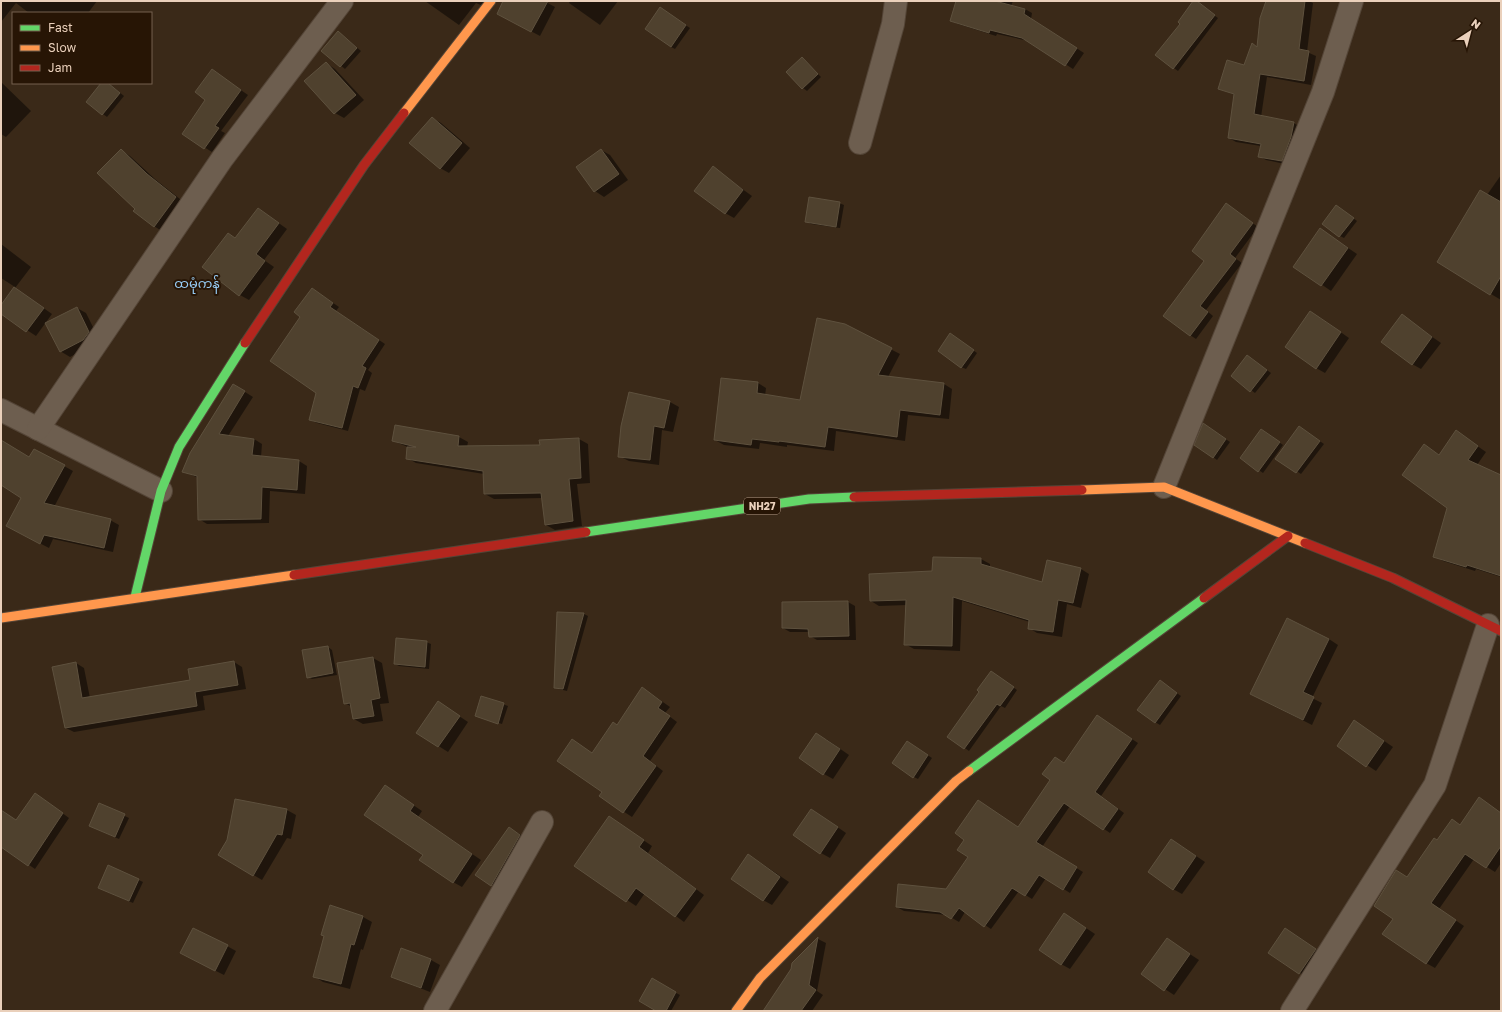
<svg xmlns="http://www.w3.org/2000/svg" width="1502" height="1012" font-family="'Golos Text','Noto Sans Myanmar',sans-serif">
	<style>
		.shadow { fill: #0007 }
		.building { fill: #4f412e; stroke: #5e513e }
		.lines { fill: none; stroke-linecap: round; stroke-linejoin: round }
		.street-casing { stroke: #544537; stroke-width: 24 }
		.fast-casing { stroke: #544537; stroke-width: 11 }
		.slow-casing { stroke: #544537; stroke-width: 11 }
		.jam-casing { stroke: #544537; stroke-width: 11 }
		.street { stroke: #6d5e4f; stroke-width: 22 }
		.fast { stroke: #63d668; stroke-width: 9 }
		.slow { stroke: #ff974d; stroke-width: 9 }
		.jam { stroke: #b3261e; stroke-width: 9 }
		.labels { text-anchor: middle; stroke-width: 4; stroke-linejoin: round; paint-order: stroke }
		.shield { fill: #271505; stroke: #b09884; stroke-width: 1 }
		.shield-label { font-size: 10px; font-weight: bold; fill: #ead0bb }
		.quarter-label { font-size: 13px; fill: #96cbf4; stroke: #271505 }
	</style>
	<rect width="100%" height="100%" fill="#3a2918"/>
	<g class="shadow">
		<path d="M 1,1 L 97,1 L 88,13 L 29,13 L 16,3 L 1,22 Z"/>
		<path d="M 425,1 L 488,1 L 483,6 L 476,3 L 459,25 Z"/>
		<path d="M 504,1 L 544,1 L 555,7 L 540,36 L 506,18 Z"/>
		<path d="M 570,1 L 618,1 L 600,25 L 569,3 Z"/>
		<path d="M 957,1 L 1013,1 L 1011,6 L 1025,9 L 1032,13 L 1031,19 L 1084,53 L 1073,69 L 1029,41 L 997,34 L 996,36 L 958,24 L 951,21 Z"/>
		<path d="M 1194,1 L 1218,18 L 1178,71 L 1156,55 L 1181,23 Z"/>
		<path d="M 1267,1 L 1309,1 L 1313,3 L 1307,52 L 1316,56 L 1311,85 L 1267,77 L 1261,117 L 1294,123 L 1301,128 L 1289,165 L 1266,160 L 1259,156 L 1261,146 L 1236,142 L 1229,138 L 1235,95 L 1219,88 L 1245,66 L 1252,44 L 1258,47 Z"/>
		<path d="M 664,11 L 690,28 L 675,49 L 671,47 Z"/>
		<path d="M 342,35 L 361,51 L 345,69 L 323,51 Z"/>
		<path d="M 802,58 L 821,77 L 807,91 L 803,88 Z"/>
		<path d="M 326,63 L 335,69 L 364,100 L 344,118 L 335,113 Z"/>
		<path d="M 212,70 L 248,95 L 221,131 L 225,133 L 212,152 L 183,134 L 207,99 Z"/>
		<path d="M 1,82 L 31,111 L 6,137 L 1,134 Z"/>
		<path d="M 102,83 L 108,83 L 124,96 L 107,117 L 87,102 Z"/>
		<path d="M 432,118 L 441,123 L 470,148 L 449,173 L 440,168 Z"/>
		<path d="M 121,150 L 130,156 L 156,180 L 185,203 L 163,232 L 154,226 Z"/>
		<path d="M 601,150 L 610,155 L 628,180 L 604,197 L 595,191 Z"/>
		<path d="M 713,168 L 752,196 L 734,218 L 725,213 Z"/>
		<path d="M 1501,175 L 1501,300 L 1491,294 L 1487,195 Z"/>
		<path d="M 839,203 L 844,205 L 840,228 L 811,224 L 806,221 Z"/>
		<path d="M 1232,208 L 1258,227 L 1235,258 L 1242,263 L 1206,310 L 1213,316 L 1196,339 L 1190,335 L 1206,260 Z"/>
		<path d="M 259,209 L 287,229 L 264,260 L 274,267 L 249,300 L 240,295 Z"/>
		<path d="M 1341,209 L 1357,221 L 1344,238 L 1340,236 Z"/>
		<path d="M 1329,235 L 1357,254 L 1331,291 L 1295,266 Z"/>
		<path d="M 1,244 L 31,267 L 15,288 L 52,314 L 36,336 L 1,313 L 1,306 L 15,287 L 1,278 Z"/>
		<path d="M 313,289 L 339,307 L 336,311 L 385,344 L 368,370 L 372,373 L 365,391 L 360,389 L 348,431 L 317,423 L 310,420 L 317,393 L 301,316 Z"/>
		<path d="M 77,308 L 86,313 L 98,337 L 93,345 L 70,357 L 60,351 Z"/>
		<path d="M 1402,316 L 1441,343 L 1421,369 L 1412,364 Z"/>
		<path d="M 1319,317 L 1349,338 L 1325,373 L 1316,368 Z"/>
		<path d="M 844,325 L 900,354 L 888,377 L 944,384 L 952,389 L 949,419 L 908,415 L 905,441 L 836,431 L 834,451 L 787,445 L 787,447 L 760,443 L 759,449 L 724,445 L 715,440 L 722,379 L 758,383 L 766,388 L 765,396 L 801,401 Z"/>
		<path d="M 955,337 L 977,353 L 966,369 L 961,367 Z"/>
		<path d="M 1252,359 L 1271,373 L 1255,393 L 1232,376 Z"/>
		<path d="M 234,385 L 253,397 L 228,436 L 254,439 L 262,444 L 261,457 L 299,461 L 307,466 L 305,494 L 270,491 L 269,523 L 207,524 L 199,519 L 198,478 L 184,471 Z"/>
		<path d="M 670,402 L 679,407 L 673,432 L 662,430 L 659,465 L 629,461 L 619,456 Z"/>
		<path d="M 1208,427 L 1230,442 L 1217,460 L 1213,457 Z"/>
		<path d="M 1304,430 L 1324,444 L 1301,474 L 1277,458 Z"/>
		<path d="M 1265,432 L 1283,445 L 1263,473 L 1241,458 Z"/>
		<path d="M 1457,432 L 1486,452 L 1477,465 L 1501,476 L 1501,577 L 1476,569 L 1475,571 L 1443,561 L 1434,556 L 1448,507 L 1424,446 L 1440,455 Z"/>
		<path d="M 459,437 L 468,442 L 467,447 L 541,446 L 579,439 L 588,444 L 590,483 L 577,484 L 582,526 L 555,530 L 546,525 L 543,498 L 494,499 L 485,494 L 484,474 L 416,463 L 407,458 L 408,447 L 393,441 Z"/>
		<path d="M 1,441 L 30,458 L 64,466 L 73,471 L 54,507 L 110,520 L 119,525 L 113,552 L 53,539 L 49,548 L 16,531 L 23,497 L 1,484 Z"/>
		<path d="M 981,559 L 990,564 L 990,568 L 1043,584 L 1081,569 L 1089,574 L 1081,608 L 1067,604 L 1062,637 L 1037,633 L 1029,628 L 1030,622 L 962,601 L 960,651 L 914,649 L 905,644 L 907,605 L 879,606 L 871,601 L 933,572 Z"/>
		<path d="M 848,602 L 855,606 L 856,640 L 817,640 L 810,636 L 809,632 L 790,632 L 783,628 Z"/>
		<path d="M 584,614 L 588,616 L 567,691 L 559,689 L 555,687 Z"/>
		<path d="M 1329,639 L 1338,645 L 1312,698 L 1322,703 L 1312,725 L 1251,694 Z"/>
		<path d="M 426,642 L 431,644 L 429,669 L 399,666 L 395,664 Z"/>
		<path d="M 328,647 L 332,650 L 337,675 L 312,679 L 308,677 Z"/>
		<path d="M 373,658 L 382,663 L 389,703 L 380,704 L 383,721 L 363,724 L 354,719 L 352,707 L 345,703 Z"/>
		<path d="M 234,662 L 242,667 L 246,689 L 203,696 L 205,710 L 74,732 L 66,728 L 76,663 L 84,668 L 90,698 L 191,681 Z"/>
		<path d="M 996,675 L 1017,690 L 1005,708 L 1001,706 L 969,751 L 948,736 Z"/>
		<path d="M 1164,684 L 1181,696 L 1160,725 L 1155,722 Z"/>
		<path d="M 650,693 L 670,707 L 665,713 L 677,722 L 650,761 L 663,771 L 632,817 L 600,796 L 603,792 L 593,754 L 617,726 Z"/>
		<path d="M 482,697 L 508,706 L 502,724 L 476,716 Z"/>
		<path d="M 447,708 L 468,722 L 448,752 L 418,733 Z"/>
		<path d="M 1103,720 L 1138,743 L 1101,796 L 1124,813 L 1110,833 L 1070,806 L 1042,847 L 1083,872 L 1070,893 L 1046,878 L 1032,899 L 1019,891 L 991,929 L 965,912 L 959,922 L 947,915 L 904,911 L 897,907 L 946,890 L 1018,828 L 1064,764 Z"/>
		<path d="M 1364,727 L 1393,747 L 1376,771 L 1338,746 Z"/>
		<path d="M 826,739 L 849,755 L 833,779 L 824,774 Z"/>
		<path d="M 912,745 L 932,758 L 918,779 L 914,777 Z"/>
		<path d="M 385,786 L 422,811 L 418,817 L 481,860 L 462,887 L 453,882 L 424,855 Z"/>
		<path d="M 42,798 L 69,818 L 35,869 L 1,846 L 1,810 L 16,821 Z"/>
		<path d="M 100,804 L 129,818 L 119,839 L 94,828 Z"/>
		<path d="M 287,810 L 296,815 L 291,839 L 287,838 L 262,880 L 219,855 L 228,841 Z"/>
		<path d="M 1501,814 L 1501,863 L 1495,872 L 1474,859 L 1439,909 L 1464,926 L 1435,968 L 1426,963 L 1394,919 L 1408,878 L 1438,841 L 1461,826 Z"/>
		<path d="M 820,815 L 846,833 L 830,858 L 821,853 Z"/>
		<path d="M 618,823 L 652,846 L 648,853 L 704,895 L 684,922 L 645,893 L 636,906 L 576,866 Z"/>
		<path d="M 518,833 L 529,841 L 501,890 L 477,875 Z"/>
		<path d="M 1180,845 L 1205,862 L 1182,894 L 1173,889 Z"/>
		<path d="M 749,855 L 789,882 L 772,905 L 763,900 Z"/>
		<path d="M 109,866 L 143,882 L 133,903 L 104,890 Z"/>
		<path d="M 363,917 L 372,922 L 363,950 L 361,949 L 350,989 L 323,982 L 314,976 Z"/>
		<path d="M 1074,920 L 1095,934 L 1070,969 L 1061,964 Z"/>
		<path d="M 1294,934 L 1324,955 L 1308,978 L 1300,973 Z"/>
		<path d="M 818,939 L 826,943 L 817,991 L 823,995 L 812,1011 L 764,1011 L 792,970 L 793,964 Z"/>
		<path d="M 1167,939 L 1199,960 L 1174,995 L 1142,974 Z"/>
		<path d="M 227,946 L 236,951 L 224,975 L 190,958 Z"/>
		<path d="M 431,960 L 440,965 L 430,992 L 392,977 Z"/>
		<path d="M 652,980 L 680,995 L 671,1011 L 658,1011 Z"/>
	</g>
	<g class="building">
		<path d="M 503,1 L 548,1 L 531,32 L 497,14 Z"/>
		<path d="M 956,1 L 995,1 L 1025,9 L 1024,14 L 1077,48 L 1065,66 L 1022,38 L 990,30 L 989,33 L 950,21 Z"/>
		<path d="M 1193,1 L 1197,1 L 1215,15 L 1173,69 L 1155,55 L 1180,24 L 1178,22 Z"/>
		<path d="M 1266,1 L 1305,1 L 1299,49 L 1309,51 L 1304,81 L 1260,74 L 1254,114 L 1294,122 L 1291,137 L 1282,161 L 1258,157 L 1261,144 L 1228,138 L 1234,94 L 1218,89 L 1227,60 L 1244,65 L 1252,43 L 1257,47 L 1260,18 Z"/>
		<path d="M 660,7 L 686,25 L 671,47 L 645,29 Z"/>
		<path d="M 338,31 L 357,48 L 340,67 L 321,51 Z"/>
		<path d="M 802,57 L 818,74 L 802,89 L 786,72 Z"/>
		<path d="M 326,62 L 356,95 L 334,114 L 304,81 Z"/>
		<path d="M 212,69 L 241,90 L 215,126 L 219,128 L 204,149 L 182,134 L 205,100 L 195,92 Z"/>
		<path d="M 101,83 L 108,83 L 120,93 L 102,115 L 86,102 Z"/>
		<path d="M 432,117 L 462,143 L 440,169 L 409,143 Z"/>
		<path d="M 121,149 L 147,174 L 176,197 L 154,227 L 133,211 L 135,209 L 97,173 Z"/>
		<path d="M 601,149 L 619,174 L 594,192 L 576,167 Z"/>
		<path d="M 713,166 L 743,190 L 725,214 L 694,191 Z"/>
		<path d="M 1480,190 L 1501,202 L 1501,276 L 1490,295 L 1437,262 Z"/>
		<path d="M 809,197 L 840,202 L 836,227 L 805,222 Z"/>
		<path d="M 1226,203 L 1253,223 L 1230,254 L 1236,259 L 1200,306 L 1208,312 L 1190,336 L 1163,316 L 1204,261 L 1192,251 Z"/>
		<path d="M 1336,205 L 1354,218 L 1339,237 L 1322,224 Z"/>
		<path d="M 258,208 L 279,223 L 256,254 L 265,261 L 239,296 L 202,267 L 228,233 L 235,238 Z"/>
		<path d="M 1320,228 L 1348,248 L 1321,286 L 1293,267 Z"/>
		<path d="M 14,287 L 44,308 L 26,332 L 1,314 L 1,305 Z"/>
		<path d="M 312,288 L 333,303 L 330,307 L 379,340 L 362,366 L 366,368 L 358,388 L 353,386 L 342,428 L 309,420 L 316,393 L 270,361 L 300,317 L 294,312 Z"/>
		<path d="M 77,307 L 89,332 L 83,340 L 60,352 L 45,323 Z"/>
		<path d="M 1310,311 L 1341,332 L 1316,369 L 1285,347 Z"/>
		<path d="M 1402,314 L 1432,337 L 1412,365 L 1381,342 Z"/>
		<path d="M 817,318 L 845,324 L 892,348 L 878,375 L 944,383 L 940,415 L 900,410 L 897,437 L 828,427 L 825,447 L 779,441 L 779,442 L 752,439 L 751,445 L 714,440 L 721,378 L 758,382 L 757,393 L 800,400 Z"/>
		<path d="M 950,333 L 974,350 L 961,368 L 938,351 Z"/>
		<path d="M 1247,355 L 1267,370 L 1250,392 L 1231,376 Z"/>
		<path d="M 233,384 L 245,391 L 219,434 L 254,439 L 252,455 L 299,460 L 297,490 L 262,487 L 261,519 L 198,520 L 197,476 L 182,472 L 190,453 Z"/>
		<path d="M 629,392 L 670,401 L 664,428 L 654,426 L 650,460 L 618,457 L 621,426 Z"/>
		<path d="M 1203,423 L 1226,439 L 1213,458 L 1194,445 Z"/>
		<path d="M 395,425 L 459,436 L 458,446 L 540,445 L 539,440 L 579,438 L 581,478 L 569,479 L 573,521 L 545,525 L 541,493 L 484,494 L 483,471 L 406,459 L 407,447 L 416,447 L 392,441 Z"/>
		<path d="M 1299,426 L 1320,441 L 1296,473 L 1275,459 Z"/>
		<path d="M 1261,429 L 1280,442 L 1258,472 L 1240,458 Z"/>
		<path d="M 1456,430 L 1478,446 L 1468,460 L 1501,475 L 1501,576 L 1467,565 L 1466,567 L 1433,557 L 1447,508 L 1402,475 L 1424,444 L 1439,455 Z"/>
		<path d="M 1,440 L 29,457 L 34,449 L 65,465 L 44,503 L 111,519 L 104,548 L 44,535 L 40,544 L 6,526 L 21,498 L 1,485 Z"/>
		<path d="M 933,557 L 981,558 L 981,564 L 1042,582 L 1047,560 L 1081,568 L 1073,603 L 1058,600 L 1053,632 L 1028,629 L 1029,620 L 953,597 L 952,646 L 904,645 L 906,600 L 870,601 L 869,574 L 932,571 Z"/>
		<path d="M 848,601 L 849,636 L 809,637 L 808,629 L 782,628 L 782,602 Z"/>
		<path d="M 557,612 L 584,613 L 563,689 L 554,688 Z"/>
		<path d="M 1287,618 L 1329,639 L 1303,692 L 1314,697 L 1303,720 L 1250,694 Z"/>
		<path d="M 396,638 L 427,641 L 425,667 L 394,664 Z"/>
		<path d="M 328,646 L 333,673 L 307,678 L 302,650 Z"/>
		<path d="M 373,657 L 380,698 L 371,700 L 374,716 L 353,719 L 350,703 L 344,704 L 337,663 Z"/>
		<path d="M 234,661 L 238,685 L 195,692 L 197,706 L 65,728 L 52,667 L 76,662 L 82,698 L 190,680 L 188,669 Z"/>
		<path d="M 991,671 L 1014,687 L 1000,706 L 997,704 L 964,749 L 947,737 L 979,692 L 977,690 Z"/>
		<path d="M 1160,680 L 1177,693 L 1155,723 L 1137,710 Z"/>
		<path d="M 642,687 L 662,702 L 658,708 L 670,716 L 643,756 L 656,766 L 623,813 L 599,796 L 602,792 L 557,761 L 572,739 L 592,753 L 613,722 L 617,725 Z"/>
		<path d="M 481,696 L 504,703 L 498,724 L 475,716 Z"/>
		<path d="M 438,701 L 460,716 L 438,747 L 416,733 Z"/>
		<path d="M 1097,715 L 1132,739 L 1095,792 L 1118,809 L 1103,830 L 1064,803 L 1036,842 L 1077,867 L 1063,890 L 1039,875 L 1025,896 L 1012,888 L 984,927 L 959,908 L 951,919 L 940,912 L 896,907 L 898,884 L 946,889 L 968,857 L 957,850 L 964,840 L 955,833 L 978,800 L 1018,827 L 1050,780 L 1042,774 L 1055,757 L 1064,763 Z"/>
		<path d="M 1354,720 L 1384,741 L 1366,767 L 1337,746 Z"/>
		<path d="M 816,733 L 840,749 L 823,775 L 799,758 Z"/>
		<path d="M 907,741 L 928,755 L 913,778 L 892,763 Z"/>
		<path d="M 385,785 L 414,805 L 410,811 L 472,854 L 453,883 L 419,860 L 423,855 L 364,815 Z"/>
		<path d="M 35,793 L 63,813 L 28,866 L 1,847 L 1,810 L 16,820 Z"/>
		<path d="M 1479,797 L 1501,813 L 1501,846 L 1486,868 L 1465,854 L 1431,903 L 1456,920 L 1426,964 L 1382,934 L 1393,919 L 1374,906 L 1396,870 L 1407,877 L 1434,838 L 1437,840 L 1452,819 L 1460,825 Z"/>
		<path d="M 235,799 L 287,809 L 282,835 L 277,834 L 253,876 L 218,855 L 227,840 Z"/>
		<path d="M 99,803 L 125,814 L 115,837 L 89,826 Z"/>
		<path d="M 811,809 L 838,827 L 820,854 L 793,835 Z"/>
		<path d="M 609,816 L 644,840 L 639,847 L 696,889 L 675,917 L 636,888 L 626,902 L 574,866 Z"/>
		<path d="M 509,827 L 520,835 L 491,886 L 475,875 Z"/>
		<path d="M 1171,839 L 1196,856 L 1173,890 L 1148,872 Z"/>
		<path d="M 748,854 L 780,877 L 763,901 L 731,879 Z"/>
		<path d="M 108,865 L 139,879 L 129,901 L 98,888 Z"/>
		<path d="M 330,905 L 363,916 L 354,945 L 351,944 L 341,984 L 313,977 L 324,936 L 321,935 Z"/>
		<path d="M 1064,913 L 1086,928 L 1061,965 L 1039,950 Z"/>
		<path d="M 193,928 L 228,945 L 215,971 L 180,953 Z"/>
		<path d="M 1285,928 L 1316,949 L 1299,974 L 1268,953 Z"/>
		<path d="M 818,937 L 809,985 L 816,990 L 801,1011 L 763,1011 L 791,969 L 792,963 Z"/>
		<path d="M 1167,938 L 1190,954 L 1164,991 L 1141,974 Z"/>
		<path d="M 401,948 L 431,959 L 421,988 L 391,977 Z"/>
		<path d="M 652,978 L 676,992 L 666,1011 L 656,1011 L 639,1001 Z"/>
	</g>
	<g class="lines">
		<g class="street-casing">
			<g id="street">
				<path d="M 860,143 L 893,24 L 896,1"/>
				<path d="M 1,410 L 161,491"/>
				<path d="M 38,429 L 222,159 L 342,1"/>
				<path d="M 1164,487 L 1323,92 L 1352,1"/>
				<path d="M 435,1011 L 542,822"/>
				<path d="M 1292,1011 L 1435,785 L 1488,625"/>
			</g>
		</g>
		<g class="fast-casing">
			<g id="fast">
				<path d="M 586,532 L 809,499 L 854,497"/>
				<path d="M 135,597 L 161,491 L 179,447 L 245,343"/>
				<path d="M 969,771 L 1204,598"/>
			</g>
		</g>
		<g class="slow-casing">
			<g id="slow">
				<path d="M 404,113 L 491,1"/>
				<path d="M 1082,490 L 1164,487 L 1305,543"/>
				<path d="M 1,618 L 294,575"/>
				<path d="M 736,1011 L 760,978 L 956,781 L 969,771"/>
			</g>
		</g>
		<g class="jam-casing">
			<g id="jam">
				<path d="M 245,343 L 364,165 L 404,113"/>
				<path d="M 854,497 L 1082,490"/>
				<path d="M 1305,543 L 1393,578 L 1501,631"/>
				<path d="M 294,575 L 586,532"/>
				<path d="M 1204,598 L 1288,536"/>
			</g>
		</g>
		<use href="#street" class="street"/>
		<use href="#fast" class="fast"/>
		<use href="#slow" class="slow"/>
		<use href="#jam" class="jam"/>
	</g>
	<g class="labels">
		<rect class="shield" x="744" y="498" width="36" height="16" rx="3"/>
		<g class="shield-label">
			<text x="762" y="510">NH27</text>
		</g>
		<g class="quarter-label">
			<text x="197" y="288">ထမုံကန်</text>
		</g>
	</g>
	<rect width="1502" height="1012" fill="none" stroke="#ead0bb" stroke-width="4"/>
	<rect x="12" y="12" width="140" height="72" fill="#271505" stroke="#75604e"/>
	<rect x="20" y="25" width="20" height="6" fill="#63d668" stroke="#75604e"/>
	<text x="48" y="32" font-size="12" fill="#ead0bb">Fast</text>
	<rect x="20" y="45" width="20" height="6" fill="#ff974d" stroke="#75604e"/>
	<text x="48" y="52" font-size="12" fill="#ead0bb">Slow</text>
	<rect x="20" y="65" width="20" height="6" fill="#b3261e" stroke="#75604e"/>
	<text x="48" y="72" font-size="12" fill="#ead0bb">Jam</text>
	<g transform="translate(1470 32) rotate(36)" stroke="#271505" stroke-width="3" paint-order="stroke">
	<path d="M0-3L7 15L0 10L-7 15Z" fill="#ead0bb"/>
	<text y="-6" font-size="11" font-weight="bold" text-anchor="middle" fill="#ead0bb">N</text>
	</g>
</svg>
